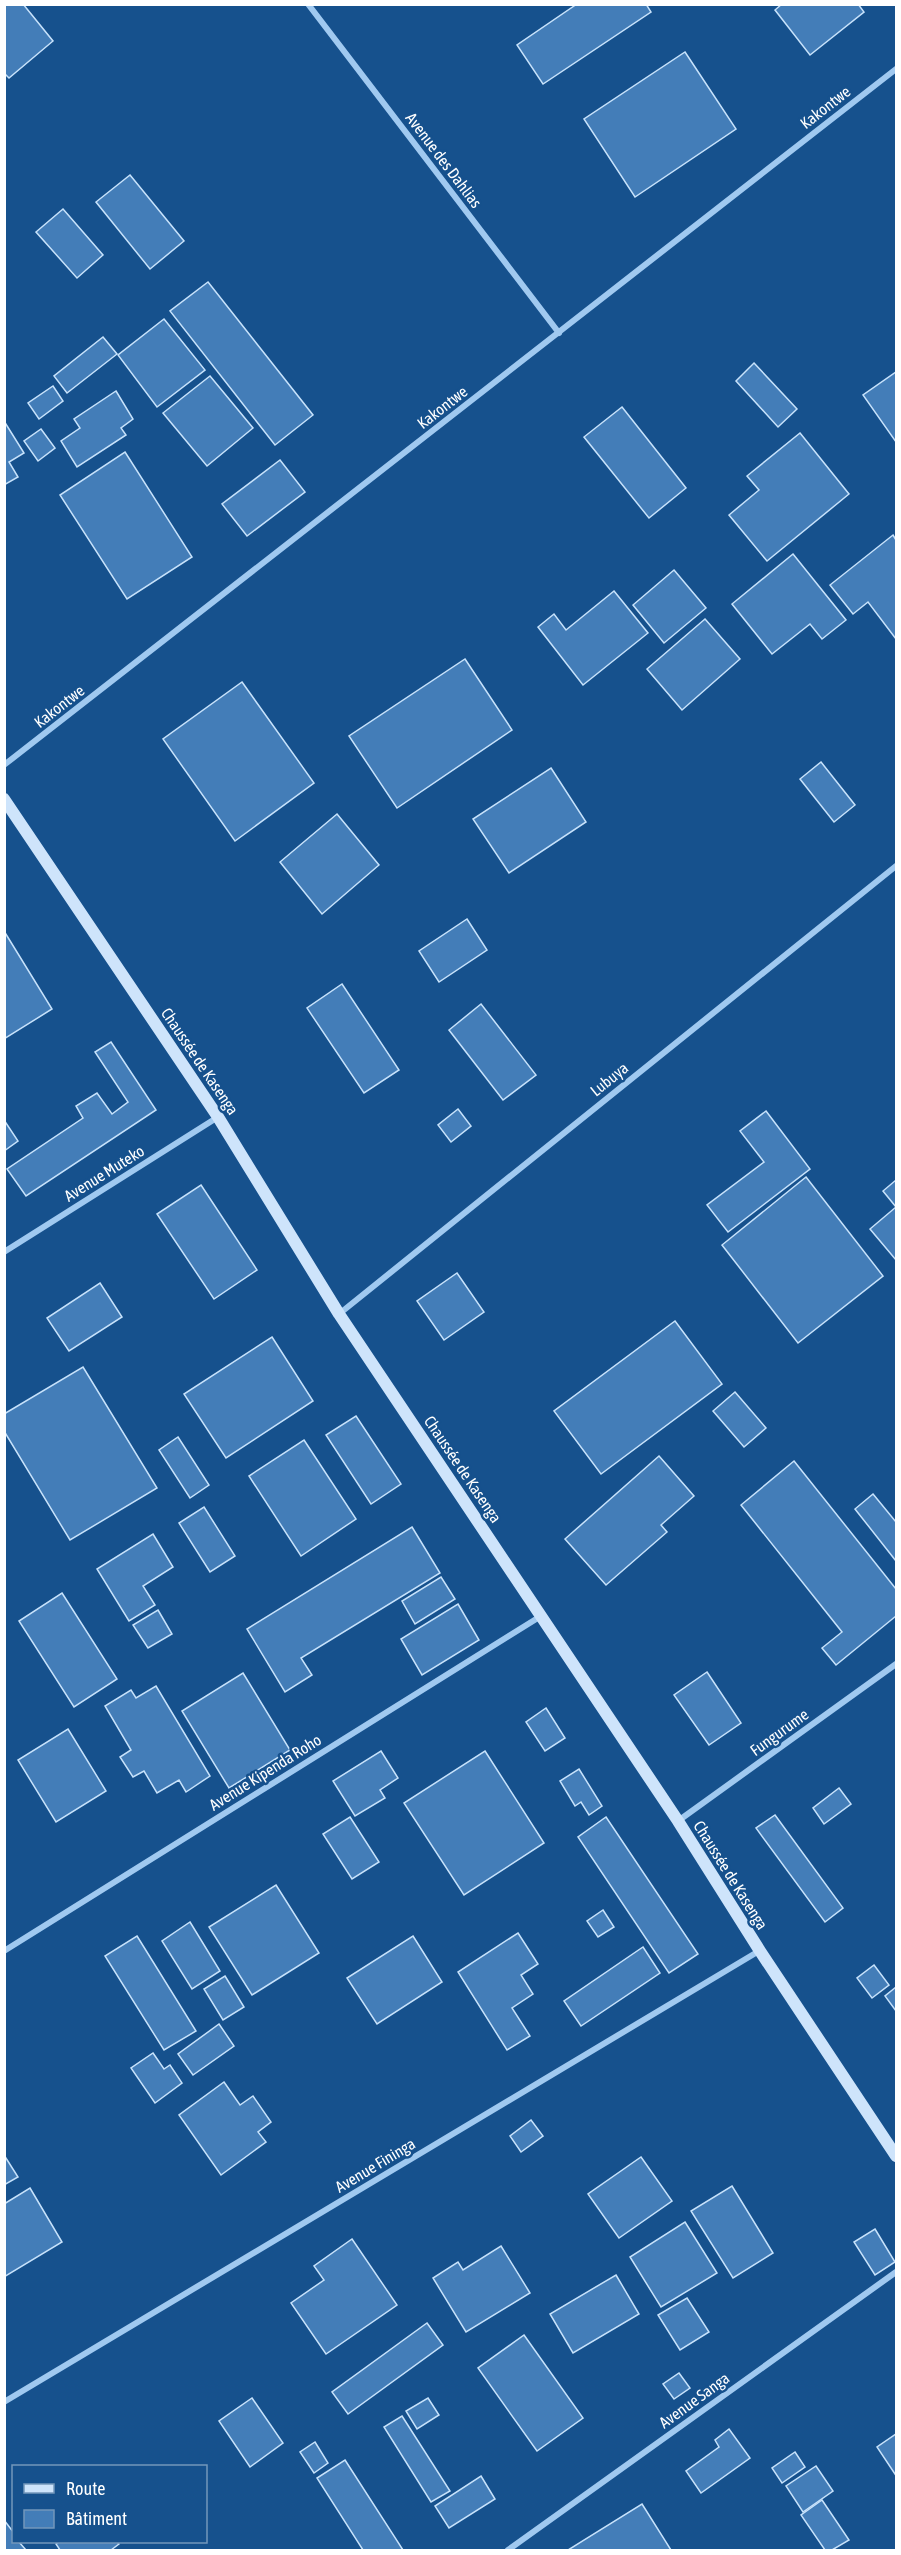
<svg xmlns="http://www.w3.org/2000/svg" width="901" height="2555" font-family="'Asap Condensed',sans-serif">
	<style>
		.building { fill: #437db8; stroke: #c7e2fb; stroke-width: 1.5 }
		.lines { fill: none; stroke-linecap: round; stroke-linejoin: round }
		.street { stroke: #a0c9f0; stroke-width: 6 }
		.secondary { stroke: #cee4fb; stroke-width: 12 }
		.labels { text-anchor: middle; stroke-width: 5; stroke-linejoin: round; paint-order: stroke }
		.street-label { font-size: 16px; fill: #fff; stroke: #16518d }
	</style>
	<rect width="100%" height="100%" fill="#16518d"/>
	<g class="building">
		<path d="M 4,4 L 23,4 L 53,41 L 9,78 L 4,73 Z"/>
		<path d="M 577,4 L 646,4 L 651,12 L 543,84 L 517,45 Z"/>
		<path d="M 782,4 L 858,4 L 864,12 L 810,55 L 775,10 Z"/>
		<path d="M 685,52 L 736,129 L 635,197 L 584,119 Z"/>
		<path d="M 130,175 L 184,241 L 150,269 L 96,202 Z"/>
		<path d="M 63,209 L 103,255 L 77,278 L 36,232 Z"/>
		<path d="M 208,282 L 313,415 L 275,445 L 170,311 Z"/>
		<path d="M 164,319 L 205,370 L 157,407 L 118,355 Z"/>
		<path d="M 103,337 L 117,354 L 67,393 L 54,376 Z"/>
		<path d="M 754,363 L 797,409 L 778,427 L 736,381 Z"/>
		<path d="M 896,372 L 896,442 L 863,395 Z"/>
		<path d="M 210,376 L 253,428 L 207,466 L 163,413 Z"/>
		<path d="M 53,386 L 63,401 L 39,419 L 28,403 Z"/>
		<path d="M 116,391 L 133,419 L 121,428 L 126,435 L 77,467 L 61,441 L 80,428 L 74,419 Z"/>
		<path d="M 622,407 L 686,488 L 649,518 L 584,437 Z"/>
		<path d="M 4,421 L 24,453 L 9,462 L 18,477 L 4,485 Z"/>
		<path d="M 41,429 L 55,448 L 38,461 L 24,441 Z"/>
		<path d="M 800,433 L 849,494 L 767,561 L 729,515 L 759,490 L 747,476 Z"/>
		<path d="M 125,452 L 192,557 L 127,599 L 60,495 Z"/>
		<path d="M 280,460 L 305,492 L 247,536 L 222,504 Z"/>
		<path d="M 893,535 L 896,540 L 896,639 L 868,602 L 853,614 L 830,585 Z"/>
		<path d="M 793,554 L 846,620 L 822,639 L 810,624 L 772,654 L 732,604 Z"/>
		<path d="M 674,570 L 706,608 L 664,643 L 633,605 Z"/>
		<path d="M 614,591 L 648,633 L 583,685 L 538,627 L 554,614 L 566,630 Z"/>
		<path d="M 705,619 L 740,659 L 682,710 L 647,669 Z"/>
		<path d="M 465,659 L 512,730 L 397,808 L 349,736 Z"/>
		<path d="M 242,682 L 314,783 L 235,841 L 163,739 Z"/>
		<path d="M 821,762 L 855,805 L 834,822 L 800,779 Z"/>
		<path d="M 551,768 L 586,822 L 509,873 L 473,819 Z"/>
		<path d="M 337,814 L 379,865 L 322,914 L 280,862 Z"/>
		<path d="M 467,919 L 487,950 L 439,982 L 419,951 Z"/>
		<path d="M 4,931 L 52,1009 L 4,1039 Z"/>
		<path d="M 342,984 L 399,1070 L 364,1093 L 307,1008 Z"/>
		<path d="M 481,1004 L 536,1075 L 503,1100 L 449,1030 Z"/>
		<path d="M 111,1042 L 156,1110 L 26,1196 L 7,1169 L 83,1118 L 76,1106 L 97,1093 L 112,1114 L 128,1102 L 95,1052 Z"/>
		<path d="M 458,1109 L 471,1126 L 451,1142 L 438,1125 Z"/>
		<path d="M 766,1111 L 810,1169 L 728,1232 L 707,1205 L 764,1162 L 740,1131 Z"/>
		<path d="M 4,1120 L 18,1141 L 4,1151 Z"/>
		<path d="M 806,1177 L 883,1276 L 798,1343 L 722,1245 Z"/>
		<path d="M 896,1180 L 896,1260 L 870,1229 L 896,1207 L 883,1191 Z"/>
		<path d="M 201,1185 L 257,1270 L 214,1299 L 157,1214 Z"/>
		<path d="M 457,1273 L 484,1312 L 444,1340 L 417,1301 Z"/>
		<path d="M 100,1283 L 122,1317 L 69,1351 L 47,1318 Z"/>
		<path d="M 675,1321 L 722,1384 L 601,1474 L 554,1411 Z"/>
		<path d="M 272,1337 L 313,1401 L 226,1458 L 184,1394 Z"/>
		<path d="M 83,1367 L 157,1488 L 70,1540 L 4,1431 L 4,1414 Z"/>
		<path d="M 735,1392 L 766,1428 L 744,1447 L 713,1411 Z"/>
		<path d="M 356,1416 L 401,1484 L 371,1504 L 326,1435 Z"/>
		<path d="M 178,1437 L 209,1485 L 190,1498 L 159,1450 Z"/>
		<path d="M 304,1440 L 356,1519 L 301,1556 L 249,1476 Z"/>
		<path d="M 659,1456 L 694,1496 L 661,1525 L 667,1532 L 606,1585 L 565,1539 Z"/>
		<path d="M 794,1461 L 896,1589 L 896,1616 L 836,1665 L 822,1648 L 842,1632 L 741,1505 Z"/>
		<path d="M 873,1494 L 896,1522 L 896,1561 L 855,1509 Z"/>
		<path d="M 204,1507 L 235,1556 L 210,1572 L 179,1523 Z"/>
		<path d="M 412,1527 L 440,1573 L 301,1658 L 312,1675 L 285,1692 L 247,1629 Z"/>
		<path d="M 153,1534 L 173,1567 L 143,1586 L 155,1605 L 129,1621 L 97,1569 Z"/>
		<path d="M 441,1577 L 455,1599 L 415,1624 L 402,1601 Z"/>
		<path d="M 62,1593 L 117,1679 L 74,1707 L 19,1621 Z"/>
		<path d="M 458,1604 L 479,1640 L 422,1675 L 401,1639 Z"/>
		<path d="M 158,1610 L 172,1634 L 148,1648 L 133,1625 Z"/>
		<path d="M 707,1672 L 741,1723 L 709,1745 L 674,1695 Z"/>
		<path d="M 243,1673 L 290,1750 L 229,1788 L 182,1711 Z"/>
		<path d="M 156,1686 L 210,1776 L 186,1792 L 179,1780 L 157,1793 L 144,1771 L 133,1777 L 120,1757 L 131,1750 L 105,1706 L 131,1690 L 136,1698 Z"/>
		<path d="M 546,1708 L 565,1738 L 545,1751 L 526,1722 Z"/>
		<path d="M 68,1729 L 106,1791 L 56,1822 L 18,1760 Z"/>
		<path d="M 381,1751 L 398,1778 L 380,1790 L 385,1798 L 355,1816 L 333,1781 Z"/>
		<path d="M 485,1751 L 544,1843 L 464,1895 L 404,1803 Z"/>
		<path d="M 579,1769 L 602,1806 L 589,1815 L 581,1802 L 575,1806 L 560,1781 Z"/>
		<path d="M 839,1788 L 851,1804 L 824,1824 L 813,1808 Z"/>
		<path d="M 775,1815 L 843,1908 L 825,1922 L 756,1828 Z"/>
		<path d="M 350,1817 L 379,1862 L 352,1879 L 323,1834 Z"/>
		<path d="M 606,1817 L 698,1954 L 669,1973 L 578,1837 Z"/>
		<path d="M 276,1885 L 319,1953 L 252,1995 L 209,1927 Z"/>
		<path d="M 603,1910 L 614,1927 L 598,1937 L 587,1921 Z"/>
		<path d="M 190,1922 L 220,1971 L 192,1989 L 162,1941 Z"/>
		<path d="M 518,1933 L 538,1964 L 521,1975 L 533,1994 L 512,2008 L 530,2036 L 507,2050 L 458,1972 Z"/>
		<path d="M 137,1936 L 196,2031 L 164,2050 L 105,1956 Z"/>
		<path d="M 413,1936 L 442,1982 L 377,2024 L 347,1978 Z"/>
		<path d="M 643,1947 L 660,1973 L 581,2026 L 564,2001 Z"/>
		<path d="M 874,1965 L 889,1985 L 872,1998 L 857,1978 Z"/>
		<path d="M 225,1976 L 244,2007 L 223,2020 L 204,1989 Z"/>
		<path d="M 896,1987 L 896,2011 L 885,1996 Z"/>
		<path d="M 219,2024 L 234,2046 L 193,2075 L 178,2054 Z"/>
		<path d="M 153,2053 L 164,2069 L 170,2065 L 182,2083 L 155,2103 L 131,2068 Z"/>
		<path d="M 224,2082 L 240,2105 L 253,2096 L 271,2122 L 258,2132 L 266,2142 L 221,2175 L 179,2115 Z"/>
		<path d="M 531,2120 L 543,2136 L 521,2152 L 510,2136 Z"/>
		<path d="M 4,2155 L 18,2177 L 4,2185 Z"/>
		<path d="M 641,2157 L 672,2201 L 619,2238 L 588,2194 Z"/>
		<path d="M 732,2186 L 773,2253 L 733,2278 L 691,2211 Z"/>
		<path d="M 30,2188 L 62,2242 L 4,2277 L 4,2204 Z"/>
		<path d="M 685,2222 L 717,2273 L 661,2307 L 630,2257 Z"/>
		<path d="M 875,2229 L 895,2262 L 875,2275 L 854,2242 Z"/>
		<path d="M 352,2239 L 397,2305 L 326,2354 L 291,2303 L 324,2280 L 314,2266 Z"/>
		<path d="M 501,2246 L 530,2293 L 466,2332 L 433,2278 L 458,2262 L 463,2270 Z"/>
		<path d="M 616,2275 L 639,2314 L 573,2353 L 550,2314 Z"/>
		<path d="M 687,2298 L 709,2332 L 680,2350 L 658,2315 Z"/>
		<path d="M 427,2323 L 443,2345 L 348,2414 L 332,2392 Z"/>
		<path d="M 524,2335 L 583,2418 L 537,2451 L 478,2368 Z"/>
		<path d="M 679,2373 L 690,2388 L 674,2399 L 663,2384 Z"/>
		<path d="M 252,2398 L 283,2443 L 250,2467 L 219,2421 Z"/>
		<path d="M 428,2398 L 439,2415 L 417,2429 L 406,2411 Z"/>
		<path d="M 402,2416 L 450,2491 L 431,2502 L 384,2427 Z"/>
		<path d="M 729,2429 L 750,2458 L 701,2493 L 686,2471 L 719,2447 L 715,2440 Z"/>
		<path d="M 896,2434 L 896,2473 L 895,2474 L 877,2447 Z"/>
		<path d="M 315,2442 L 328,2463 L 314,2473 L 300,2452 Z"/>
		<path d="M 795,2452 L 805,2467 L 782,2483 L 772,2468 Z"/>
		<path d="M 345,2460 L 403,2550 L 363,2550 L 317,2478 Z"/>
		<path d="M 816,2466 L 833,2491 L 803,2512 L 786,2486 Z"/>
		<path d="M 481,2476 L 495,2499 L 449,2528 L 435,2506 Z"/>
		<path d="M 822,2500 L 849,2540 L 832,2550 L 825,2550 L 801,2515 Z"/>
		<path d="M 642,2504 L 671,2550 L 568,2550 Z"/>
		<path d="M 4,2520 L 14,2533 L 14,2542 L 19,2542 L 26,2550 L 4,2550 Z"/>
		<path d="M 59,2542 L 117,2542 L 119,2544 L 111,2550 L 60,2550 L 56,2544 Z"/>
	</g>
	<g class="lines">
		<g class="street">
			<path d="M 308,4 L 559,333"/>
			<path d="M 4,765 L 896,69"/>
			<path d="M 4,1252 L 218,1117"/>
			<path d="M 339,1314 L 896,866"/>
			<path d="M 678,1821 L 896,1664"/>
			<path d="M 4,1951 L 541,1616"/>
			<path d="M 4,2402 L 759,1951"/>
			<path d="M 508,2550 L 896,2272"/>
		</g>
		<path class="secondary" d="M 4,799 L 218,1117 L 339,1314 L 678,1821 L 760,1951 L 896,2156"/>
	</g>
	<g class="labels">
		<g class="street-label">
			<text transform="translate(825 107) rotate(-38)" y="6">Kakontwe</text>
			<text transform="translate(444 160) rotate(53)" y="6">Avenue des Dahlias</text>
			<text transform="translate(442 407) rotate(-38)" y="6">Kakontwe</text>
			<text transform="translate(59 706) rotate(-38)" y="6">Kakontwe</text>
			<text transform="translate(200 1061) rotate(56)" y="6">Chaussée de Kasenga</text>
			<text transform="translate(609 1079) rotate(-39)" y="6">Lubuya</text>
			<text transform="translate(104 1173) rotate(-32)" y="6">Avenue Muteko</text>
			<text transform="translate(463 1469) rotate(56)" y="6">Chaussée de Kasenga</text>
			<text transform="translate(779 1732) rotate(-36)" y="6">Fungurume</text>
			<text transform="translate(265 1772) rotate(-32)" y="6">Avenue Kipenda Roho</text>
			<text transform="translate(731 1875) rotate(58)" y="6">Chaussée de Kasenga</text>
			<text transform="translate(375 2165) rotate(-31)" y="6">Avenue Fininga</text>
			<text transform="translate(694 2400) rotate(-36)" y="6">Avenue Sanga</text>
		</g>
	</g>
	<rect width="901" height="2555" fill="none" stroke="#ffffff" stroke-width="12"/>
	<rect x="12" y="2465" width="195" height="78" fill="#16518d" stroke="#7397bb" stroke-width="1.5"/>
	<rect x="24" y="2484" width="30" height="9" fill="#cee4fb" stroke="#7397bb" stroke-width="1.5"/>
	<text x="66" y="2495" font-size="18" fill="#ffffff">Route</text>
	<rect x="24" y="2510" width="30" height="18" fill="#437db8" stroke="#7397bb" stroke-width="1.5"/>
	<text x="66" y="2525" font-size="18" fill="#ffffff">Bâtiment</text>
</svg>
